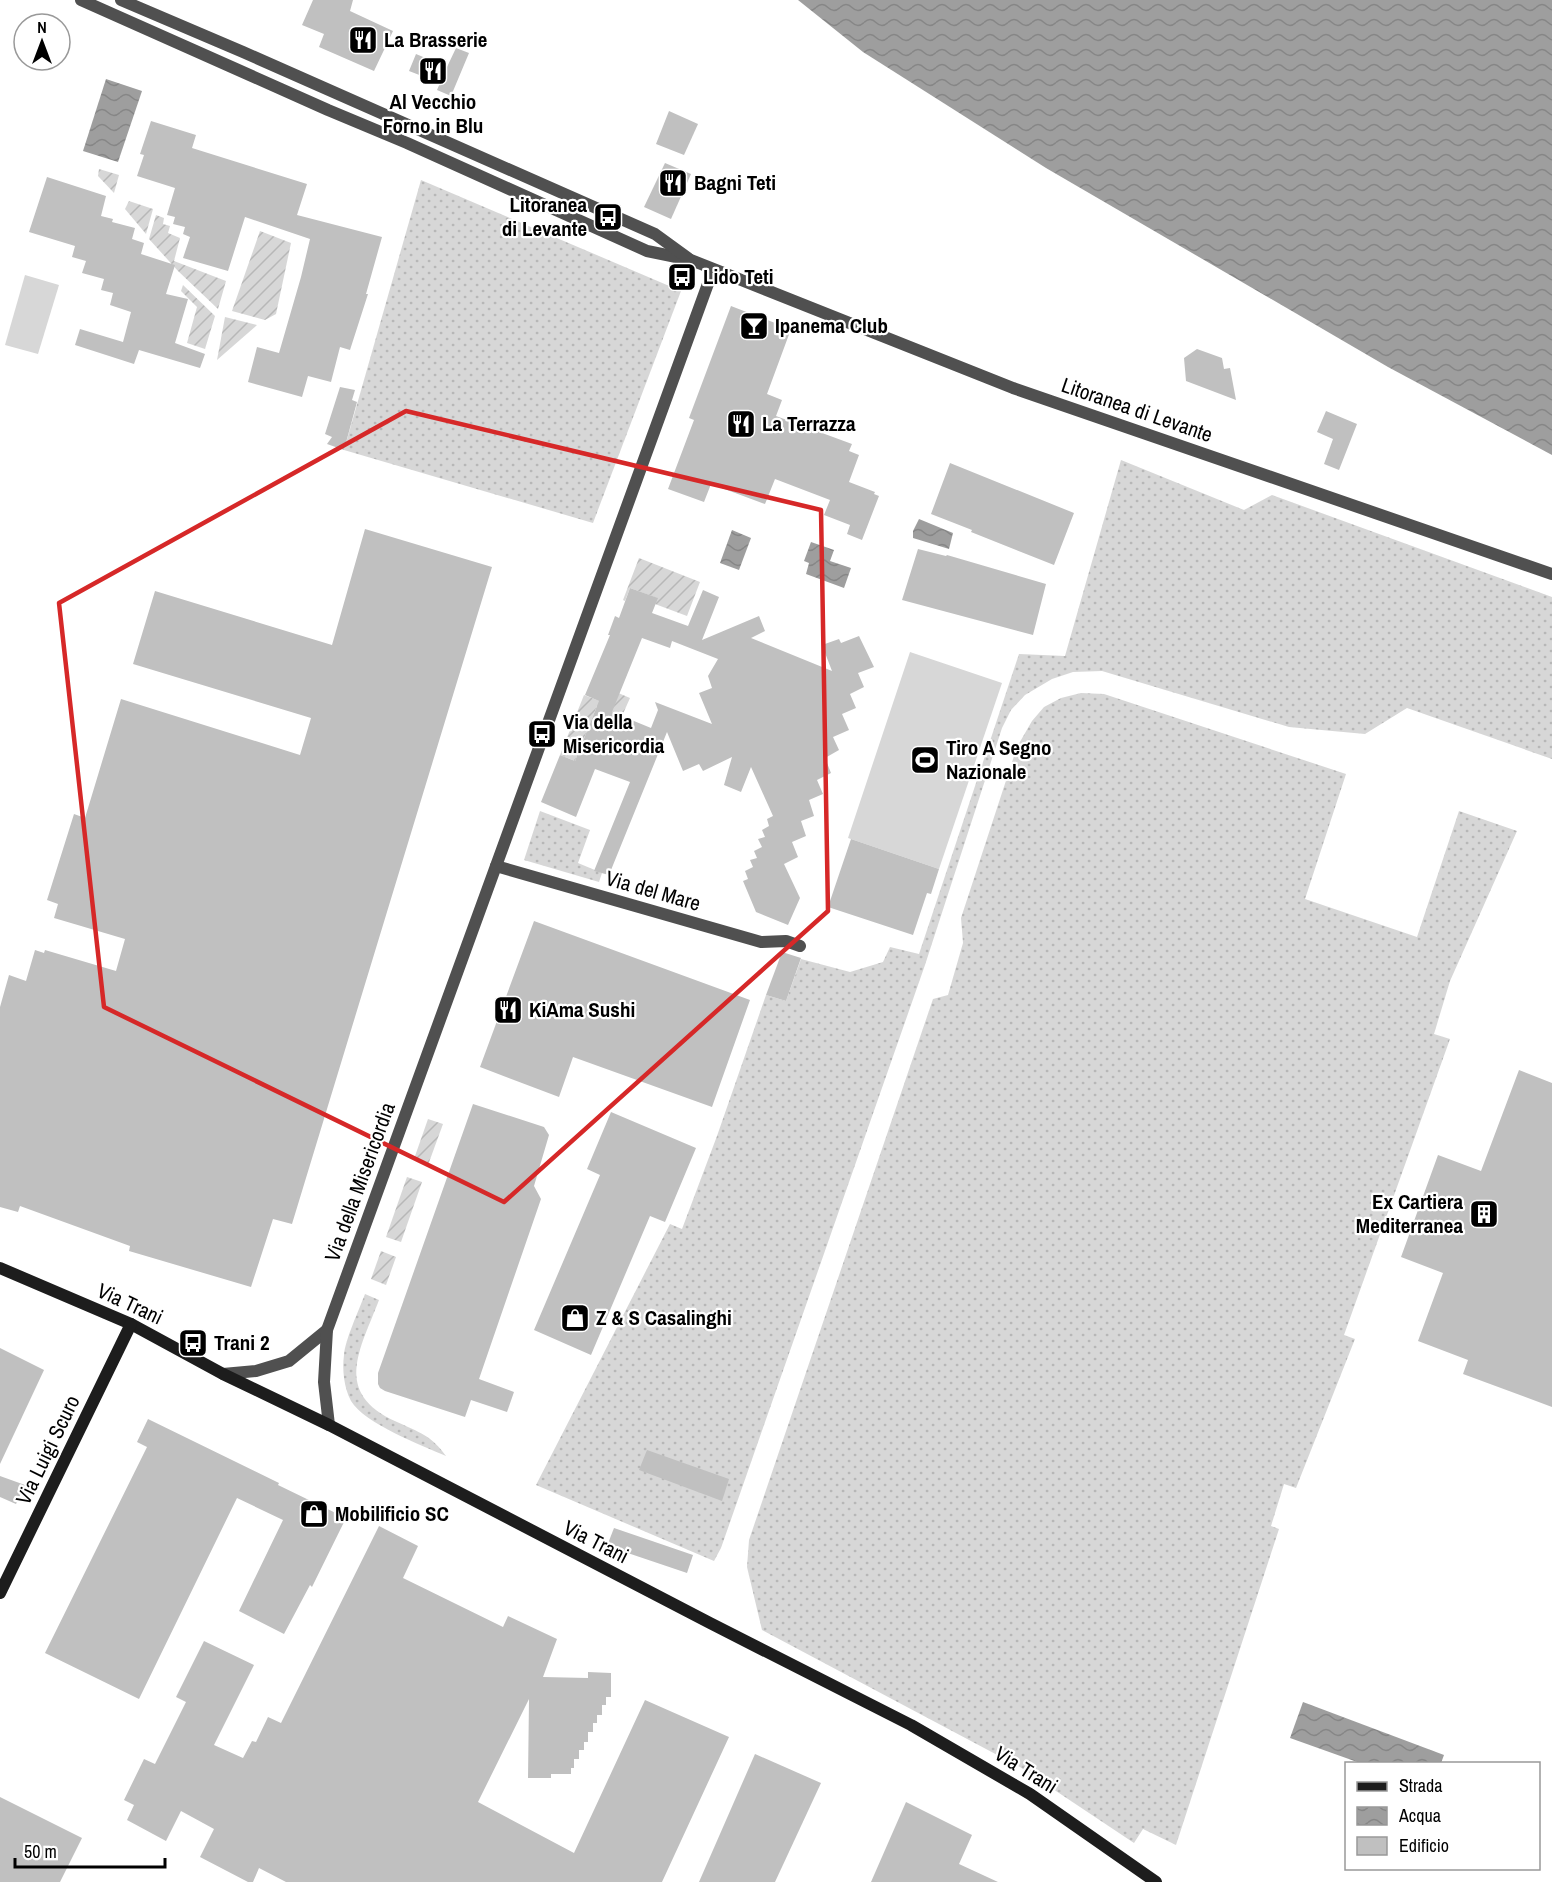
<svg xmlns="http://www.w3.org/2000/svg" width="1552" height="1882" font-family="'Archivo Narrow',sans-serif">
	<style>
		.grass { fill: url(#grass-dots) }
		.garden { fill: url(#garden-furrows) }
		.pitch { fill: #d7d7d7 }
		.water { fill: url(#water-waves) }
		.building { fill: #c0c0c0; fill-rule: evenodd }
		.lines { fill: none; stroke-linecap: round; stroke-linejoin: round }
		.street { stroke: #505050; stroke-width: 12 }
		.secondary { stroke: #1d1d1d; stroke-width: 12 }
		.marked { fill: none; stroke: #d62828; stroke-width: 4.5; stroke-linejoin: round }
		.labels { text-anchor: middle; stroke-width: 4.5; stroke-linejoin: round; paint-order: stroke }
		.poi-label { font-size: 21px; font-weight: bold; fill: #000; stroke: #fff; text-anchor: start }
		.street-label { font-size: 21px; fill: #000; stroke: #fff }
	</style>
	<defs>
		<pattern id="grass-dots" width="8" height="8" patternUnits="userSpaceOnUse" patternTransform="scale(1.5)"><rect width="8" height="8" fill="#d7d7d7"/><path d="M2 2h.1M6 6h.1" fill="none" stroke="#b7b7b7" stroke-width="1.8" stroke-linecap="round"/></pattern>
		<pattern id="garden-furrows" width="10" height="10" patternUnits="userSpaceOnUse" patternTransform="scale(1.5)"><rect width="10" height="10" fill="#d7d7d7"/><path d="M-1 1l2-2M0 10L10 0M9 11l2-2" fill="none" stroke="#b7b7b7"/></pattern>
		<pattern id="water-waves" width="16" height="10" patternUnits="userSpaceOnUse" patternTransform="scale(1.5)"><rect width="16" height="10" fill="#9e9e9e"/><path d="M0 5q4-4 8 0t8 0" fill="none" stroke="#868686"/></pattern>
	</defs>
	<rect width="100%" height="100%" fill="#fff"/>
	<g class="grass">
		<path d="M 421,180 L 681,291 L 593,523 L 344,450 Z"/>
		<path d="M 1121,460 L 1244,510 L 1272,495 L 1552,597 L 1552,759 L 1407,708 L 1365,734 L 1289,727 L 1102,671 L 1073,672 L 1052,679 L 1025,695 L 1011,710 L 1002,728 L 925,965 L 721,1548 L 714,1561 L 536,1485 L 670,1224 L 682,1229 L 717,1136 L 766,995 L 786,1001 L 801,959 L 850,972 L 883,962 L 890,947 L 919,954 L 1019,654 L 1065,656 Z"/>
		<path d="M 1081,693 L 1104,694 L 1346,774 L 1305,899 L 1417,937 L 1459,811 L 1517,831 L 1450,981 L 1434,1034 L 1450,1039 L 1344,1335 L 1355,1339 L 1296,1488 L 1284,1484 L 1271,1526 L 1279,1529 L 1176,1845 L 1143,1829 L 1134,1843 L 1020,1767 L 762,1630 L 747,1567 L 749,1540 L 933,999 L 948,995 L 963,943 L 961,918 L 1017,747 L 1032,721 L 1044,707 L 1061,698 Z"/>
		<path d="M 540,811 L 590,830 L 578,863 L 602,873 L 599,882 L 524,860 Z"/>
		<path d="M 365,1294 L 379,1300 C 360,1350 332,1393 397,1422 C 419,1432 432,1436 446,1456 C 421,1445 365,1424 351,1401 C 344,1388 342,1369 344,1355 C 345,1340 359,1310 365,1294 Z"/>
	</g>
	<g class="garden">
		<path d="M 99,169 L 119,175 L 114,193 L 98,176 Z"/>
		<path d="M 129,201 L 153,209 L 146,234 L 125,209 Z"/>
		<path d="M 156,215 L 164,218 L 163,224 L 170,226 L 168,233 L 180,238 L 174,261 L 226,281 L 218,309 L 178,271 L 149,239 Z"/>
		<path d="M 260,231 L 291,243 L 276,314 L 265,320 L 232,311 Z"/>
		<path d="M 183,285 L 215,316 L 205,349 L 187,343 L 197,307 L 181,291 Z"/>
		<path d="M 225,317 L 257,325 L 217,360 Z"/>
		<path d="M 639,558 L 700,582 L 687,616 L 655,604 L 657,598 L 630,588 L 625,601 L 623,600 Z"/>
		<path d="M 616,692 L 630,698 L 622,716 L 597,706 L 575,761 L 560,755 L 584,695 L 610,705 Z"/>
		<path d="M 428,1119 L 443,1124 L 428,1165 L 414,1159 Z"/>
		<path d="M 407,1177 L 422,1182 L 401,1242 L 386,1237 Z"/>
		<path d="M 381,1251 L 396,1257 L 386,1285 L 371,1279 Z"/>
	</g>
	<g class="pitch">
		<path d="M 25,275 L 59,285 L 38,354 L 5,345 Z"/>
		<path d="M 910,652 L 1002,683 L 939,869 L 848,838 Z"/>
	</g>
	<g class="water">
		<path d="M 798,0 L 1552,0 L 1552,455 L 1388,367 L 1046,168 L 863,52 Z"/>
		<path d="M 106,79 L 142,91 L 118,162 L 83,151 Z"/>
		<path d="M 919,519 L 953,533 L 949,549 L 913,538 L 913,531 Z"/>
		<path d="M 732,530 L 751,538 L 739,570 L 720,563 Z"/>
		<path d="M 811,542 L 834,550 L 830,561 L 851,568 L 844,588 L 806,574 L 809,563 L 804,561 Z"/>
		<path d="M 1303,1702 L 1444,1755 L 1441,1763 L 1360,1763 L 1290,1738 Z"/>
	</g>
	<g class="building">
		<path d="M 313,0 L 353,0 L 350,11 L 393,31 L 374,71 L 319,47 L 324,34 L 302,25 Z"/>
		<path d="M 456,48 L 469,53 L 451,96 L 437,90 L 440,83 L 409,71 L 416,54 L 447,67 Z"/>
		<path d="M 669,111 L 698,124 L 684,155 L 656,144 Z"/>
		<path d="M 151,121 L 196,135 L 192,148 L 307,184 L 297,215 L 382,237 L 366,294 L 368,294 L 350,350 L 340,347 L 331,382 L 308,376 L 302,397 L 248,382 L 257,347 L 279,353 L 301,277 L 310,239 L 245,217 L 228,271 L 183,258 L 190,237 L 183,234 L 185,227 L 173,224 L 175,217 L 167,215 L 175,188 L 137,176 L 144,155 L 140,154 Z"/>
		<path d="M 665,163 L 691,174 L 671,219 L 644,207 Z"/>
		<path d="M 47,177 L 106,196 L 101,216 L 113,219 L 112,222 L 135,228 L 132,239 L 144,243 L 141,254 L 175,265 L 166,294 L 188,299 L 175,343 L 205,354 L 200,368 L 139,350 L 134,364 L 75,345 L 80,329 L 123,342 L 131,312 L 110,305 L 113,293 L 101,290 L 104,279 L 82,273 L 86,261 L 72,257 L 75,246 L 29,232 Z"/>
		<path d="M 731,306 L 791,329 L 767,394 L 782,400 L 776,416 L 852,444 L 849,451 L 859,455 L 849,482 L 875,492 L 874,494 L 879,496 L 862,540 L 847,534 L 850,525 L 824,515 L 830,500 L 775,479 L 765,504 L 711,484 L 704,502 L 668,489 L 694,420 L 689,418 Z"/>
		<path d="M 1197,349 L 1222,358 L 1224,369 L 1230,368 L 1236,400 L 1186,381 L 1184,358 Z"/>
		<path d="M 340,387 L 355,390 L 352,400 L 357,402 L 344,450 L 327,444 L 332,437 L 325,434 Z"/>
		<path d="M 1326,411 L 1357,424 L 1339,470 L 1324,464 L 1333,439 L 1317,432 Z"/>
		<path d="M 950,463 L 1074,513 L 1054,565 L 971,532 L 972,530 L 931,514 Z"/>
		<path d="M 365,529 L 492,567 L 292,1224 L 273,1219 L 251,1287 L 129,1251 L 130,1246 L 20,1206 L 18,1212 L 0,1207 L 0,1007 L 9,975 L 26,981 L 35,950 L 44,953 L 45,950 L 116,971 L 125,939 L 54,918 L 58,904 L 47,900 L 74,814 L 85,818 L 121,699 L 300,755 L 311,718 L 133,664 L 155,591 L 332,645 Z"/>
		<path d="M 918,549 L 946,556 L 947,555 L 1046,584 L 1033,635 L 902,600 Z"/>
		<path d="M 630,588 L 658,598 L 652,613 L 688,626 L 703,590 L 719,597 L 702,640 L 759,616 L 765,631 L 751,638 L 832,671 L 822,645 L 839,639 L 841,643 L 859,636 L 874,667 L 858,673 L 864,687 L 850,694 L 856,708 L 842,714 L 849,730 L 833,737 L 839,750 L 825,758 L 831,773 L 817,780 L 823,794 L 809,800 L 814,816 L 801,821 L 806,836 L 792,842 L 798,857 L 784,864 L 800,898 L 788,925 L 756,912 L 743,881 L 748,879 L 745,871 L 753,867 L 750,860 L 757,858 L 754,851 L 762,847 L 758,839 L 765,837 L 762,830 L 769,826 L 767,819 L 773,816 L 751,767 L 741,792 L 724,785 L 732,757 L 703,771 L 699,764 L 683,771 L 667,732 L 609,875 L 594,871 L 630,782 L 595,769 L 576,817 L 541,802 L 560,755 L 575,761 L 599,701 L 585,695 L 610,635 L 608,635 L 615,616 L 619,618 ZM 642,638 L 670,648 L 672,641 L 718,659 L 708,676 L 712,688 L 699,693 L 712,724 L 655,702 L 658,710 L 651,728 L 612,712 Z"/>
		<path d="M 851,839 L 939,869 L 931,894 L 927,893 L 913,935 L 828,907 Z"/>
		<path d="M 534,921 L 750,1000 L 712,1107 L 573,1057 L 559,1097 L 480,1067 Z"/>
		<path d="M 782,952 L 801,958 L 786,1001 L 766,995 Z"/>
		<path d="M 1519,1070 L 1552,1083 L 1552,1407 L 1463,1374 L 1468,1360 L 1418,1341 L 1443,1273 L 1401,1257 L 1438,1155 L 1481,1171 Z"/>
		<path d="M 473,1104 L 544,1127 L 549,1135 L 534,1186 L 541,1199 L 479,1379 L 514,1392 L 507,1412 L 471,1400 L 465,1417 L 385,1391 L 380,1388 L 378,1384 L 378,1373 Z"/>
		<path d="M 611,1112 L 696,1148 L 665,1222 L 650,1216 L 591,1355 L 534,1330 L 600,1175 L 587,1169 Z"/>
		<path d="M 0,1348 L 44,1370 L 0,1464 Z"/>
		<path d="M 148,1419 L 279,1483 L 278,1485 L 346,1518 L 312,1587 L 310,1585 L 284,1634 L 239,1611 L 283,1520 L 237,1498 L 139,1699 L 45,1653 L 147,1447 L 137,1442 Z"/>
		<path d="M 647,1450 L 729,1479 L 722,1501 L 639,1470 Z"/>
		<path d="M 0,1476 L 25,1485 L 16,1504 L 0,1497 Z"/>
		<path d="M 379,1526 L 418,1546 L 403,1578 L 503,1627 L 508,1616 L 557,1639 L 543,1677 L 588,1678 L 588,1672 L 611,1673 L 611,1697 L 606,1697 L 606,1705 L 602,1705 L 602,1715 L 597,1715 L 597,1723 L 593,1723 L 593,1732 L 588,1732 L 588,1742 L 584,1742 L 584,1750 L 579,1750 L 579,1759 L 574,1759 L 574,1768 L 571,1768 L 571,1774 L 551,1774 L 551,1778 L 528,1778 L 529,1699 L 478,1802 L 574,1853 L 645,1700 L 729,1737 L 662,1882 L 286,1882 L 259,1868 L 253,1882 L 248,1882 L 200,1857 L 214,1829 L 181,1811 L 166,1841 L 127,1820 L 134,1805 L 124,1800 L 144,1759 L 155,1764 L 186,1702 L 176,1697 L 204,1641 L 254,1665 L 214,1745 L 243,1758 L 252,1741 L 256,1742 L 268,1717 L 281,1723 Z"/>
		<path d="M 614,1528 L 693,1555 L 687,1573 L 607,1546 Z"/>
		<path d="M 755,1754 L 821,1783 L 775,1882 L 699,1882 Z"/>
		<path d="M 0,1797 L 82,1838 L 60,1882 L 0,1882 Z"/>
		<path d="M 906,1802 L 972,1835 L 959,1864 L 998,1882 L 871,1882 Z"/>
	</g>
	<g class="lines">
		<g class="street">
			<path d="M 81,0 L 328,110 L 407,143 L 647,251 L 691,260 L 1013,388 L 1552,574"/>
			<path d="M 121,0 L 243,52 L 655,234 L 688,258"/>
			<path d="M 496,866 L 761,942 L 786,941 L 800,946"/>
			<path d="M 223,1374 L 256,1371 L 289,1361 L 327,1330"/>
			<path d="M 329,1425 L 324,1382 L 327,1330 L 713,270"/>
		</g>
		<g class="secondary">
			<path d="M 0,1268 L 131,1324 L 223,1374 L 329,1425 L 710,1623 L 911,1725 L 1030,1794 L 1156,1882"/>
			<path d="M 0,1593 L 131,1324"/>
		</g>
	</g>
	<path class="marked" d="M 406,411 L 821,510 L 828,911 L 504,1202 L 104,1007 L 59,603 Z"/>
	<defs>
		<g id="restaurant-square" transform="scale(1.5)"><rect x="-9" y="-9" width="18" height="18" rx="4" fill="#000" stroke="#fff"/><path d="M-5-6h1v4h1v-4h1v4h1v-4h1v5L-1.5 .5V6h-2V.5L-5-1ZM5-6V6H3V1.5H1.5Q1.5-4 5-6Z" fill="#fff"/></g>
		<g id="bus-square" transform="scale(1.5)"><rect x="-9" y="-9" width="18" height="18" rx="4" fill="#000" stroke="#fff"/><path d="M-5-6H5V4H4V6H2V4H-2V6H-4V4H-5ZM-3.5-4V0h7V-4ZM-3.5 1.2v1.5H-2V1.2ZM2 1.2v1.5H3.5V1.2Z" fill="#fff"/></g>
		<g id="bar-square" transform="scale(1.5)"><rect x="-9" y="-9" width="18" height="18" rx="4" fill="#000" stroke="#fff"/><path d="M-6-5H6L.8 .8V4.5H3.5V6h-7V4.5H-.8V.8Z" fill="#fff"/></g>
		<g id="stadium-square" transform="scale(1.5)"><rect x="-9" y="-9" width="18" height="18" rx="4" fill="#000" stroke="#fff"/><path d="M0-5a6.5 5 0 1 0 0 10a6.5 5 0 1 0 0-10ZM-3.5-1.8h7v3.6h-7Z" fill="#fff"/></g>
		<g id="building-square" transform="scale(1.5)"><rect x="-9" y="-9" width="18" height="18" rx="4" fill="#000" stroke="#fff"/><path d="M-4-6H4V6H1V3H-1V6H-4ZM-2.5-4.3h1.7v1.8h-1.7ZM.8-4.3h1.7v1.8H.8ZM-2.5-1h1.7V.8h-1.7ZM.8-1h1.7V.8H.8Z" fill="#fff"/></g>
		<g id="shop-square" transform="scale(1.5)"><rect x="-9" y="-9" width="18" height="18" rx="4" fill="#000" stroke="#fff"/><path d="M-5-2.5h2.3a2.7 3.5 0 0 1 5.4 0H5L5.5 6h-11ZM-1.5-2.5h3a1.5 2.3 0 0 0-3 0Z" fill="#fff"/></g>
	</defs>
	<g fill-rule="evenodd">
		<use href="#restaurant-square" x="363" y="40"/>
		<use href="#restaurant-square" x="433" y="71"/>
		<use href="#restaurant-square" x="673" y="183"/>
		<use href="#bus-square" x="608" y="217"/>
		<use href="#bus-square" x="682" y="277"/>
		<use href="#bar-square" x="754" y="326"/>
		<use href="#restaurant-square" x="741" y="424"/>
		<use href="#bus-square" x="542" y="734"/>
		<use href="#stadium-square" x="925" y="760"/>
		<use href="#restaurant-square" x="508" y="1010"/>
		<use href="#building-square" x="1484" y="1214"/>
		<use href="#shop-square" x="575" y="1318"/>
		<use href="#bus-square" x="193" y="1343"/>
		<use href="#shop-square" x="314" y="1514"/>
	</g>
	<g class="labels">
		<g class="poi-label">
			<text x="384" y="47">La Brasserie</text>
			<text x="433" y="109" text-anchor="middle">Al Vecchio<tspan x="433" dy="24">Forno in Blu</tspan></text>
			<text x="694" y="190">Bagni Teti</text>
			<text x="587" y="212" text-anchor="end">Litoranea<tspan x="587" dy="24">di Levante</tspan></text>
			<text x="703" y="284">Lido Teti</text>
			<text x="775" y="333">Ipanema Club</text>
			<text x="762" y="431">La Terrazza</text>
			<text x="563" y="729">Via della<tspan x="563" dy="24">Misericordia</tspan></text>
			<text x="946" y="755">Tiro A Segno<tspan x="946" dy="24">Nazionale</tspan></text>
			<text x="529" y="1017">KiAma Sushi</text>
			<text x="1463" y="1209" text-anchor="end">Ex Cartiera<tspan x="1463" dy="24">Mediterranea</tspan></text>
			<text x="596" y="1325">Z &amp; S Casalinghi</text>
			<text x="214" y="1350">Trani 2</text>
			<text x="335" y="1521">Mobilificio SC</text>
		</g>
		<g class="street-label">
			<text transform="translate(1137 410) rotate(19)" y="7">Litoranea di Levante</text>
			<text transform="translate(653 891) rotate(16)" y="7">Via del Mare</text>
			<text transform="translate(360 1182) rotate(-70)" y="7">Via della Misericordia</text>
			<text transform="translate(130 1304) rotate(25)" y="7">Via Trani</text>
			<text transform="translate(48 1450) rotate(-64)" y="7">Via Luigi Scuro</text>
			<text transform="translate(596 1542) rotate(27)" y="7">Via Trani</text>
			<text transform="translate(1026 1770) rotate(32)" y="7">Via Trani</text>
		</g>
	</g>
	<rect x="1345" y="1762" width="195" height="108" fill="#ffffff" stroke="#999999" stroke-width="1.5"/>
	<rect x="1357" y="1782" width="30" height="9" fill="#1d1d1d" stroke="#999999" stroke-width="1.5"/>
	<text x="1399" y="1792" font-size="18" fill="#000000">Strada</text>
	<rect x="1357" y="1807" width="30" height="18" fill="url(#water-waves)" stroke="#999999" stroke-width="1.5"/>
	<text x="1399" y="1822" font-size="18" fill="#000000">Acqua</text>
	<rect x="1357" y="1837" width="30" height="18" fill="#c0c0c0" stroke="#999999" stroke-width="1.5"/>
	<text x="1399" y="1852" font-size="18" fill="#000000">Edificio</text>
	<g transform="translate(42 42)"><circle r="28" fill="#ffffff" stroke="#999999" stroke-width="1.5"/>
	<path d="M0-4.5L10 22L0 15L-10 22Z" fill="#000000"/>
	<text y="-9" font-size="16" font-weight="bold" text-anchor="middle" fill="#000000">N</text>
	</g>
	<path d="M15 1858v9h150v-9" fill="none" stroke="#000000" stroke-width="3"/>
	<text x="24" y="1858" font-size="18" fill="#000000" stroke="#ffffff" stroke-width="4.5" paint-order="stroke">50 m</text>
</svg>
